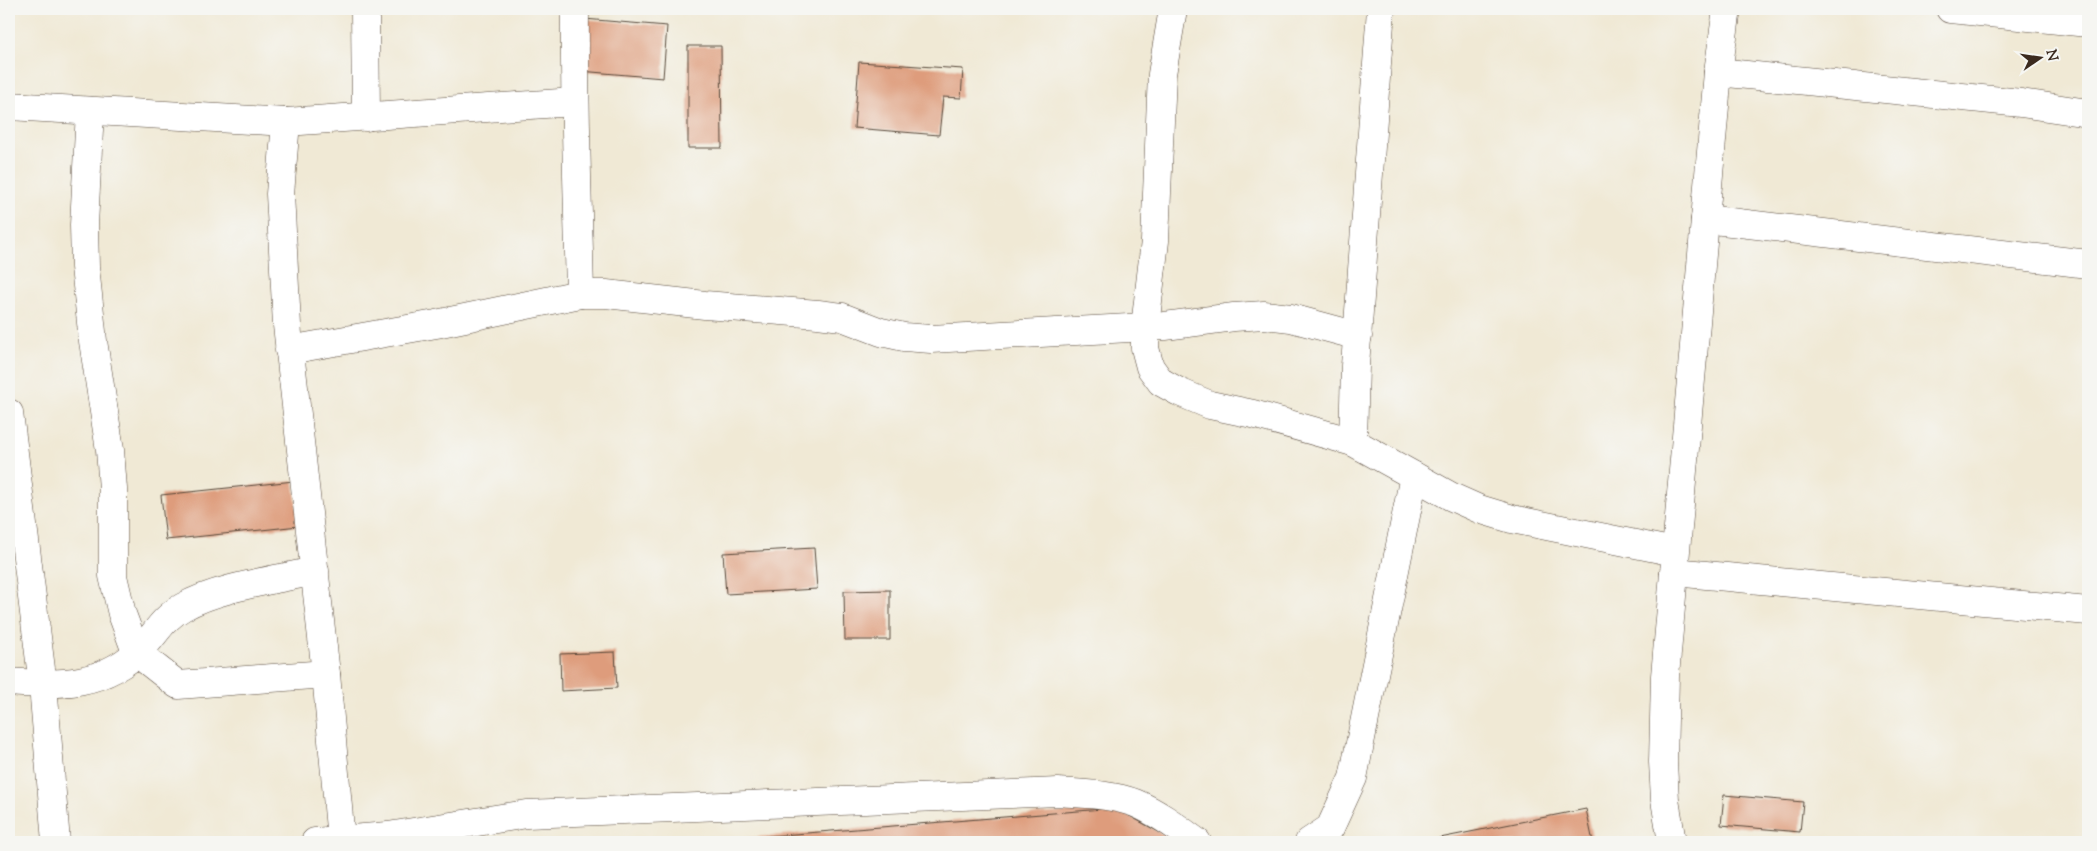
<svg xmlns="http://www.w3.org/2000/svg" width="2097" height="851" font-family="'Sorts Mill Goudy',serif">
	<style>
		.building { fill: #de9c7b }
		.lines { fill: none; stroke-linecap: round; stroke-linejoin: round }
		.street-casing { stroke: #564739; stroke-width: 29 }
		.street { stroke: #fff; stroke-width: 28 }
	</style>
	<rect width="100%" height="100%" fill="#f6f6f2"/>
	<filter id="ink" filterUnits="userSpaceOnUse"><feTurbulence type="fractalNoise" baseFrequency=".02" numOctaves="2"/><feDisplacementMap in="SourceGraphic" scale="10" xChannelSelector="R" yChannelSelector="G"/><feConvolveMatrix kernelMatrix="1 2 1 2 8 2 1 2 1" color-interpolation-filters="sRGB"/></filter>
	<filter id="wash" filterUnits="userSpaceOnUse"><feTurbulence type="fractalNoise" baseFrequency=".0096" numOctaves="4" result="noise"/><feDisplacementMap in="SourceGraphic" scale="20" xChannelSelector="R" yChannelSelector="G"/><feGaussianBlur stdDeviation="1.12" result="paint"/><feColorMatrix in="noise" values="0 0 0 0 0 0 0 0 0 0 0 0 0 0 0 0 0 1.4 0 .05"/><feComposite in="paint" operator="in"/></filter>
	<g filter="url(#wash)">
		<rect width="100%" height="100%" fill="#f0e9d5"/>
		<g id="blocks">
			<g class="building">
				<path d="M 584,19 L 667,26 L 663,78 L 580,71 Z"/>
				<path d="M 688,46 L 721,46 L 722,148 L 688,148 Z"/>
				<path d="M 859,62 L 963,69 L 961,98 L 943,97 L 939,135 L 854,128 Z"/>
				<path d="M 294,481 L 299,526 L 166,540 L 161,495 Z"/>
				<path d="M 814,548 L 817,589 L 726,594 L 723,553 Z"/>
				<path d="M 890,590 L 890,640 L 845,640 L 844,591 Z"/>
				<path d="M 615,652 L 617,688 L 561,691 L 560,654 Z"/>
				<path d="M 1724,795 L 1803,802 L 1800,832 L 1721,825 Z"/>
				<path d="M 1115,808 L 1177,842 L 708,842 L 708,841 Z"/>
				<path d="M 1586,809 L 1593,842 L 1431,842 L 1430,840 Z"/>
			</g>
		</g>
	</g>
	<g filter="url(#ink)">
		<use href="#blocks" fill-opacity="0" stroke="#564739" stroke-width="1"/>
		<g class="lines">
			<g class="street-casing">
				<g id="street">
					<path d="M 365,9 L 366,117"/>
					<path d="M 575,9 C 574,104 578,199 580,294"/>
					<path d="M 1173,9 L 1162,74 L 1155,241 L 1145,327 L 1145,348 L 1150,367 L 1161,382 L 1179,392 L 1210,405 L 1253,414 L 1353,442 L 1452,497 L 1479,509 L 1512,519 L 1675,552"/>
					<path d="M 1950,9 L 2088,23"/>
					<path d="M 1718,72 L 2021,103 L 2088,113"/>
					<path d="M 9,106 L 286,122 L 574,102"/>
					<path d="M 90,111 L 84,225 L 85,267 L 93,341 L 110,450 L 113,489 L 113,576 L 122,614 L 136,652 L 178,685 L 326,674"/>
					<path d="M 286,122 L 280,194 L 287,325 L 326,674 L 341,840"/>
					<path d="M 1705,219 L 2088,264"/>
					<path d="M 289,350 L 436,324 L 580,294 L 606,294 L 705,305 L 818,314 L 842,317 L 881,332 L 904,337 L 931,339 L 1165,326 L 1234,317 L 1264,315 L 1291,318 L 1358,336"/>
					<path d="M 9,413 L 43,685 L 56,842"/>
					<path d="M 1353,442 L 1355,366 L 1381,9"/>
					<path d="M 1674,572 L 2088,611"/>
					<path d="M 9,682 C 59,686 105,686 143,647 C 158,631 162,619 183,607 C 218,587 275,580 315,571"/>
					<path d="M 315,842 L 388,836 L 527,814 L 1058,792 C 1083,794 1112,794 1135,803 C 1157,812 1178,828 1197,842"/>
					<path d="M 1309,842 L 1330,828 L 1353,778 L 1414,476"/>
					<path d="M 1672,842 L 1665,800 L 1663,762 L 1665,676 L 1718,72 L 1727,9"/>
				</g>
			</g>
			<use href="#street" class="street"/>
		</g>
	</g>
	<rect width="2097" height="851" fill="none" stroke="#f6f6f2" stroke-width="30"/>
	<g transform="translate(2040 58) rotate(77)" stroke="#f6f6f2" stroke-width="4" paint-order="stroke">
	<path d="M0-4L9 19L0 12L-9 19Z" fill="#3b2a1e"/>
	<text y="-8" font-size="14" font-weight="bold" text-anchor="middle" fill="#3b2a1e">N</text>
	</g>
</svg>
